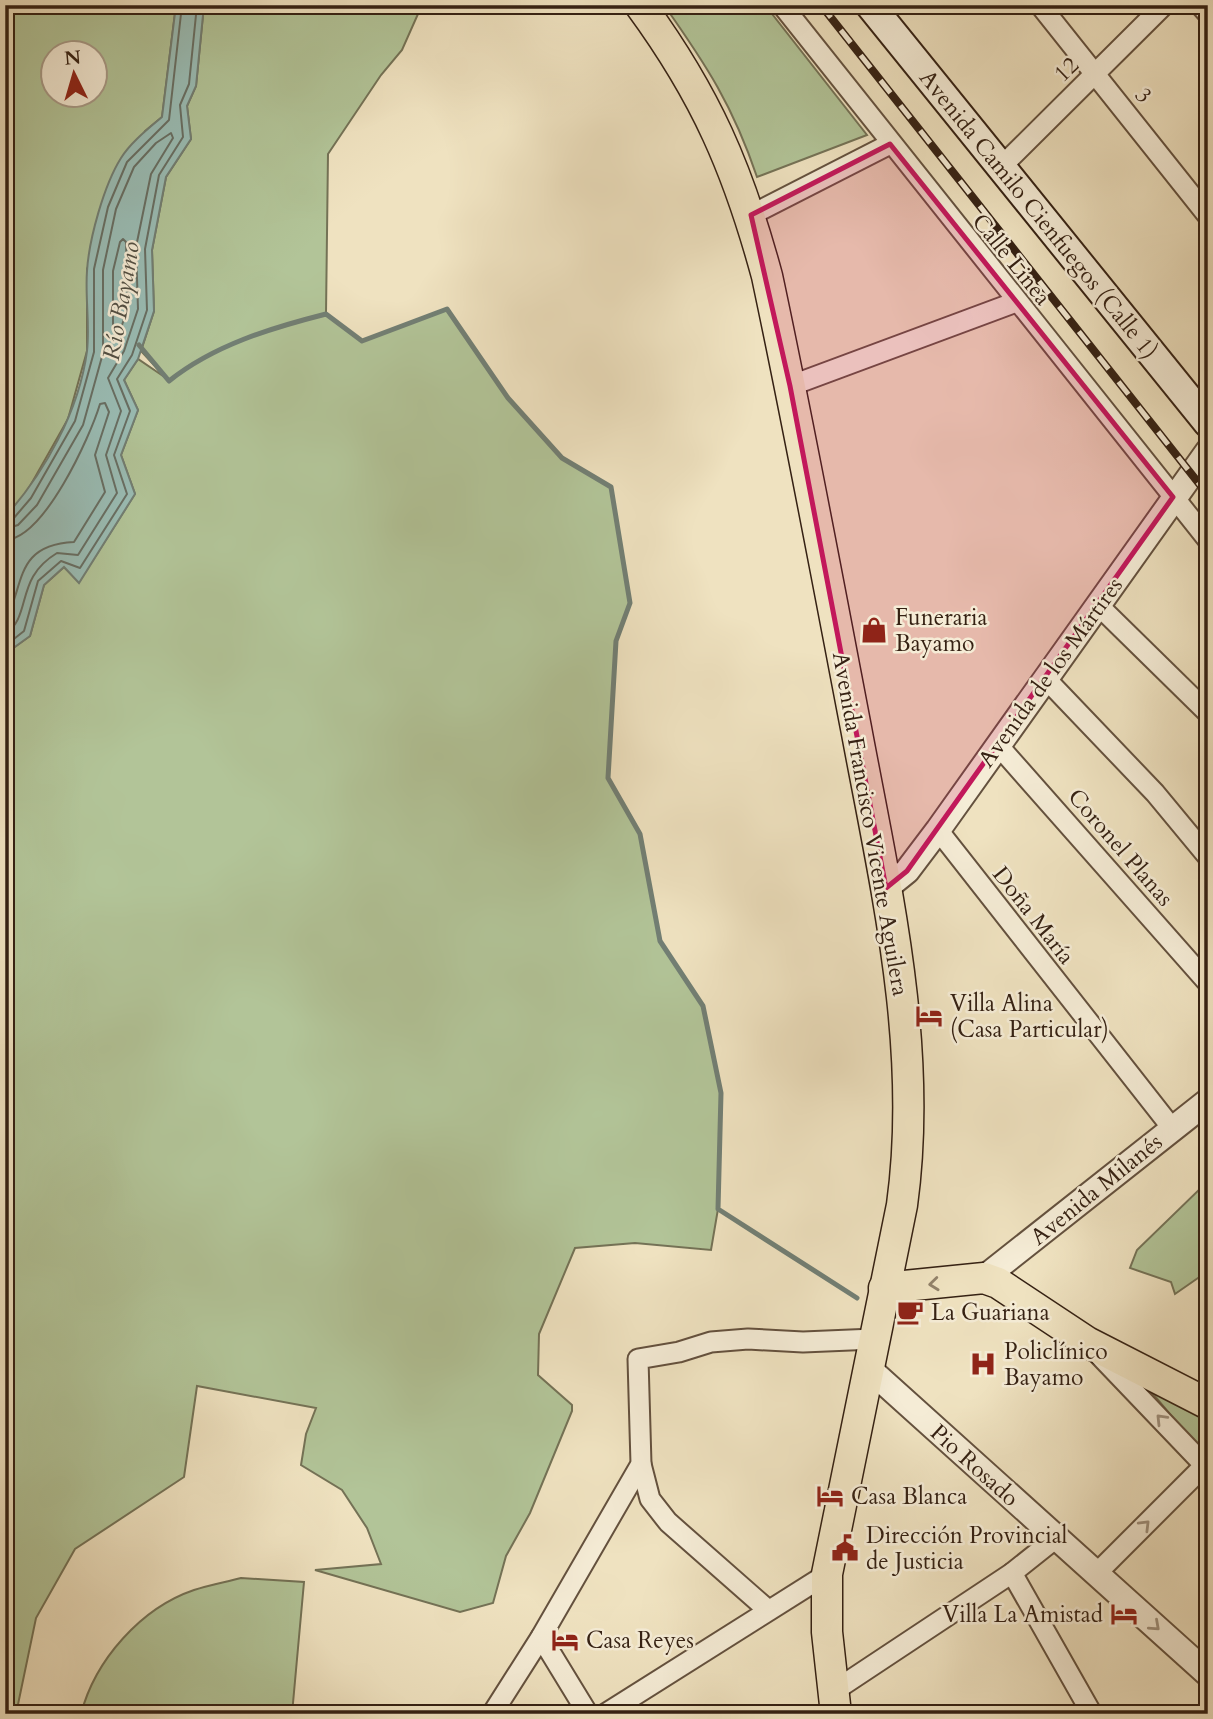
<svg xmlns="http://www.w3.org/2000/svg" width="1213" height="1719" font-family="Cardo,serif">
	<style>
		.green { fill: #b2c498; stroke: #747256; stroke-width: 2; fill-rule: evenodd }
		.water { fill: #9abdb5; stroke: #727f74; stroke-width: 2 }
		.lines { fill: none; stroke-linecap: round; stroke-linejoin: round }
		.shore { stroke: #686f64; stroke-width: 2 }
		.stream { stroke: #727f74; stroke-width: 5 }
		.minor-casing { stroke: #64513e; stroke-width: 23 }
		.tertiary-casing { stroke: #64513e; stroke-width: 28 }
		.secondary-casing { stroke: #352113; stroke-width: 32 }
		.primary-casing { stroke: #352113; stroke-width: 33 }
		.minor { stroke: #f5ecd6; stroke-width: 19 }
		.tertiary { stroke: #f5ecd6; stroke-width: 24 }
		.secondary { stroke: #f5ecd6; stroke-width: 28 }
		.primary { stroke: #efe2c0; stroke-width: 30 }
		.rail-casing { stroke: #352113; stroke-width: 8 }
		.rail { stroke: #f5ecd6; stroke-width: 5; stroke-dasharray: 16; stroke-linecap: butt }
		.oneway { stroke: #92826a }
		.oneway2 { stroke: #9f917e }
		.marked { fill: #c2185b; fill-opacity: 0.2; stroke: #c2185b; stroke-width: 5; stroke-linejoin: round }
		.labels { text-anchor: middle; stroke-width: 5; stroke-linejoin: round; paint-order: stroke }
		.street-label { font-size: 23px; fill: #352113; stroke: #f5ecd6 }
		.poi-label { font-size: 23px; fill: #352113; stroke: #f5ecd6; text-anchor: start }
		.water-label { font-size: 24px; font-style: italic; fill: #535044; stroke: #f5ecd6 }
	</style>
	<rect width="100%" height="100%" fill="#efe2c0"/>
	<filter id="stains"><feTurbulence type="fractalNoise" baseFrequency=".00286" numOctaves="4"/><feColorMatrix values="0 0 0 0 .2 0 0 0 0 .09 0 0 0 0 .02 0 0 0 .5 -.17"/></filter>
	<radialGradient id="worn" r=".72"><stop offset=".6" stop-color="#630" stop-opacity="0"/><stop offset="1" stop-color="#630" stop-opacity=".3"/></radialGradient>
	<g class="green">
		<path d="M 5,5 L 176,5 L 162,117 L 145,131 L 87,269 L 87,351 L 68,419 L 25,495 L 5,517 ZM 52,52 L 94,52 L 94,94 L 52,94 Z"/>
		<path d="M 204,5 L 422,5 L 402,50 L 381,75 L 328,154 L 326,314 L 362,341 L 447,309 L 508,398 L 562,458 L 611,487 L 630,603 L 616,641 L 608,778 L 640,834 L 660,941 L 703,1006 L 721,1093 L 718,1209 L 711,1250 L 635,1243 L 575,1248 L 539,1334 L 538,1375 L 572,1405 L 572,1411 L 530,1513 L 506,1556 L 493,1603 L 460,1612 L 315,1570 L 381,1564 L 367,1528 L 342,1490 L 301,1465 L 306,1434 L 316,1408 L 197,1386 L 184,1477 L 75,1549 L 36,1618 L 16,1714 L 5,1714 L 5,654 L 30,636 L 44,585 L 64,567 L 79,582 L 135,494 L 121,455 L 138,410 L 124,380 L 138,359 L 166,378 L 141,351 L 154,311 L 152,250 L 166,177 L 191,139 L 187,106 L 196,86 Z"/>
		<path d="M 664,5 L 765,5 L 867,135 L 757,177 C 733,106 707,66 664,5 Z"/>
		<path d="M 1208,1181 L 1208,1271 L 1175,1294 L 1171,1282 L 1130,1268 L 1137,1250 Z"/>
		<path d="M 1144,1383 L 1208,1414 L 1207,1459 Z"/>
		<path d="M 241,1578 L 304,1582 L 292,1714 L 81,1714 C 95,1660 141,1608 194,1590 C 209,1585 226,1582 241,1578 Z"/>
	</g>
	<path class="water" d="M 176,5 L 204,5 L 196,86 L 187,106 L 191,139 L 166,177 L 152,250 L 154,311 L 138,359 L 124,380 L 138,410 L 121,455 L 135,494 L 79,583 L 64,567 L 44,585 L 30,636 L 5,654 L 5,517 C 45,472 79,411 87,351 C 90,325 85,297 87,271 C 89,239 104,185 121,158 C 131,142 148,129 162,117 Z"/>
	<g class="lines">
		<g class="shore">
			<path d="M 123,239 L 126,242 L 128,307 L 120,331 L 116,333 L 113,330 L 113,271 L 120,242 Z"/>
			<path d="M 5,521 L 13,519 L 31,498 L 75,421 L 94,352 L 94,269 L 108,207 L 127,162 L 169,120 L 182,5"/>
			<path d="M 5,529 L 18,525 L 37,505 L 83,425 L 103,353 L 103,270 L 116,209 L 134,167 L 156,143 L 171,133 L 173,138 L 151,174 L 136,247 L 138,309 L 124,351 L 108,378 L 121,411 L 106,455 L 117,493 L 78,555 L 57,553 C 14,579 33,614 5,635"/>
			<path d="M 5,540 C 44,539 90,437 100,404 L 105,403 L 109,412 L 95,455 L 105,492 L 74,542 C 14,545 25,585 5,622"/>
			<path d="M 5,646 L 24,631 L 38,581 L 61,561 L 80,568 L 127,494 L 114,455 L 130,411 L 117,379 L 132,355 L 147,310 L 145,249 L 159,175 L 183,137 L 180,105 L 189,84 L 197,5"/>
		</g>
		<path class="stream" d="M 139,345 L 169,381 C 214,345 271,328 326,314 L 362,341 L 447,309 L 508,398 L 562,458 L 611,487 L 630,603 L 616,641 L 608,778 L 640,834 L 660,941 L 703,1006 L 721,1093 L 718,1209 L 857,1298"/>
		<g class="minor-casing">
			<g id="minor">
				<path d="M 782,5 L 1208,540"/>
				<path d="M 1040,5 L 1208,216"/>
				<path d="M 1200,5 L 1208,14"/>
				<path d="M 1001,167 L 1164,5"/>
				<path d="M 751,215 L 890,144"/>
				<path d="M 790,386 L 1016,302"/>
				<path d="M 1100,607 L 1208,713"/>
				<path d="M 1047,680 L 1155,793 L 1208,857"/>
				<path d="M 997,744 L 1208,983"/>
				<path d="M 938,830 L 1172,1128"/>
				<path d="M 1100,1356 L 1208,1469"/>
				<path d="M 641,1464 L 650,1499 L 668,1522 L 768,1610"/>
				<path d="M 1012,1573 L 1092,1714"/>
				<path d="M 1097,1573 L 1208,1462"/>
				<path d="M 541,1637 L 588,1714"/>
				<path d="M 831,1693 L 1012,1573 L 1056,1538"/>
				<path d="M 492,1714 L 541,1637 L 641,1464 L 638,1359 L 679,1352 L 711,1342 L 748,1339 L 803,1342 L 874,1339"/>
				<path d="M 605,1714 L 827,1574"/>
			</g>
		</g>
		<g class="tertiary-casing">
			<g id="tertiary">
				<path d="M 886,888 L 907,871 L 938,830 L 1208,451"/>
				<path d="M 984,1278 L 1208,1101"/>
				<path d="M 868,1368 L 1208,1674"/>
			</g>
		</g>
		<g class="secondary-casing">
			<path id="secondary" d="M 870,5 L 1208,423"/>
		</g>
		<g class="primary-casing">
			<g id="primary">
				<path d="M 640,5 C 706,95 738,169 767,276 C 799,426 827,577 856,728 C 885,884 924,1046 902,1205 L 827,1574 L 827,1632 L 836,1714"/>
				<path d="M 884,1288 L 984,1278 L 998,1283 L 1087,1342 L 1208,1404"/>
			</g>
		</g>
		<use href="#minor" class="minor"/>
		<use href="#tertiary" class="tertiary"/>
		<use href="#secondary" class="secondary"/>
		<use href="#primary" class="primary"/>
		<g class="rail-casing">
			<path id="rail" d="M 821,5 L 1208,495"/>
		</g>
		<use href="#rail" class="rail"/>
	</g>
	<defs><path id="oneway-chevron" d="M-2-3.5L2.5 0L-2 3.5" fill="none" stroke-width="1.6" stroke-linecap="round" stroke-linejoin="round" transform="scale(1.75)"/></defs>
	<use class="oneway" href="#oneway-chevron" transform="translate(934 1284) rotate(174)"/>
	<g class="oneway2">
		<use href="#oneway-chevron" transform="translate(1161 1419) rotate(-134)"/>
		<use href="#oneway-chevron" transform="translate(1145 1525) rotate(-45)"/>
		<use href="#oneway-chevron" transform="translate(1155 1626) rotate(42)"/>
	</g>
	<path class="marked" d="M 890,144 L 1173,497 L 907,871 L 886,888 L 790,386 L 751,215 Z"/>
	<defs>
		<g id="shop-bare" transform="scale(2.1)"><path d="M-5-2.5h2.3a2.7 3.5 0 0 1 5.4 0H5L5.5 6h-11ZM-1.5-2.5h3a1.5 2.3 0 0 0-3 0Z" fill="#8f2418" stroke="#f5ecd6" stroke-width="2.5" paint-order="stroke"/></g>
		<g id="hotel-bare" transform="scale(2.1)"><path d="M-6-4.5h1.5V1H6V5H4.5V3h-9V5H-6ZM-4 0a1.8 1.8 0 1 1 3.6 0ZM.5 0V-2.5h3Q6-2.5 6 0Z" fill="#8f2418" stroke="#f5ecd6" stroke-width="2.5" paint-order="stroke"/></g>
		<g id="cafe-bare" transform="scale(2.1)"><path d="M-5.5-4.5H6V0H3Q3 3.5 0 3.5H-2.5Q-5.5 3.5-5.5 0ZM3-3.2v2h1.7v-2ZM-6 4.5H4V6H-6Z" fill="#8f2418" stroke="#f5ecd6" stroke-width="2.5" paint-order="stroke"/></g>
		<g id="hospital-bare" transform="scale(2.1)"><path d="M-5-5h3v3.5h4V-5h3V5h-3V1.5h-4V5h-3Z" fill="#8f2418" stroke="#f5ecd6" stroke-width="2.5" paint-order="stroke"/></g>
		<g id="civic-bare" transform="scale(2.1)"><path d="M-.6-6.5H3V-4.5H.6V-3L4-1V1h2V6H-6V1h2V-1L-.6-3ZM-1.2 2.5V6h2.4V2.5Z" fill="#8f2418" stroke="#f5ecd6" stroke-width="2.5" paint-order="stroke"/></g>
	</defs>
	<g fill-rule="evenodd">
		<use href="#shop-bare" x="874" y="630"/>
		<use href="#hotel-bare" x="929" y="1016"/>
		<use href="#cafe-bare" x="910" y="1312"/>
		<use href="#hospital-bare" x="983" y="1364"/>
		<use href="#hotel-bare" x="830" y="1496"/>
		<use href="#civic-bare" x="845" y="1548"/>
		<use href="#hotel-bare" x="1124" y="1614"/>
		<use href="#hotel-bare" x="565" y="1640"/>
	</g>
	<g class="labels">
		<g class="street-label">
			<text transform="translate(1066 69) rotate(-44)" y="8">12</text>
			<text transform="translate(1144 95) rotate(52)" y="8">3</text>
			<text transform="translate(1039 214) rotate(51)" y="8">Avenida Camilo Cienfuegos (Calle 1)</text>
			<text transform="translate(1012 259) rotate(51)" y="8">Calle Linea</text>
			<text transform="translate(1050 672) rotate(-54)" y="8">Avenida de los Mártires</text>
			<text transform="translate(871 824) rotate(80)" y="8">Avenida Francisco Vicente Aguilera</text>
			<text transform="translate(1121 847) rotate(49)" y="8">Coronel Planas</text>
			<text transform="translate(1034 915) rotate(52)" y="8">Doña María</text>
			<text transform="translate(1096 1189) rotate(-39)" y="8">Avenida Milanés</text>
			<text transform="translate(975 1465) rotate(42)" y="8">Pio Rosado</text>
		</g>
		<g class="poi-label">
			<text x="895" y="625">Funeraria<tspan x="895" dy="26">Bayamo</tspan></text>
			<text x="950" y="1011">Villa Alina<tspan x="950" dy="26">(Casa Particular)</tspan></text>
			<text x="931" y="1320">La Guariana</text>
			<text x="1004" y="1359">Policlínico<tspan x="1004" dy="26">Bayamo</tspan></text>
			<text x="851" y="1504">Casa Blanca</text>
			<text x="866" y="1543">Dirección Provincial<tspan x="866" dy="26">de Justicia</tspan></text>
			<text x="1103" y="1622" text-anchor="end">Villa La Amistad</text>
			<text x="586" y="1648">Casa Reyes</text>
		</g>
		<g class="water-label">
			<text transform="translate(121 301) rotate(-80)" y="8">Río Bayamo</text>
		</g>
	</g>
	<rect width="1213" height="1719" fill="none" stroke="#efe2c0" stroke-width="28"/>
	<rect x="7" y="7" width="1199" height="1705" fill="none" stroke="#352113" stroke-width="3.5"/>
	<rect x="14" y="14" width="1185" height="1691" fill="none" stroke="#352113" stroke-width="2"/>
	<g transform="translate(74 74) rotate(355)"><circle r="33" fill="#f5ecd6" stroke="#a89b88" stroke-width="2"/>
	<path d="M0-5L12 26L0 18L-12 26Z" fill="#8f2418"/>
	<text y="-10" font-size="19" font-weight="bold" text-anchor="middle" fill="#352113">N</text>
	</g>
	<rect width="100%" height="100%" filter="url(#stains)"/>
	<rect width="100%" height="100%" fill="url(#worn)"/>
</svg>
